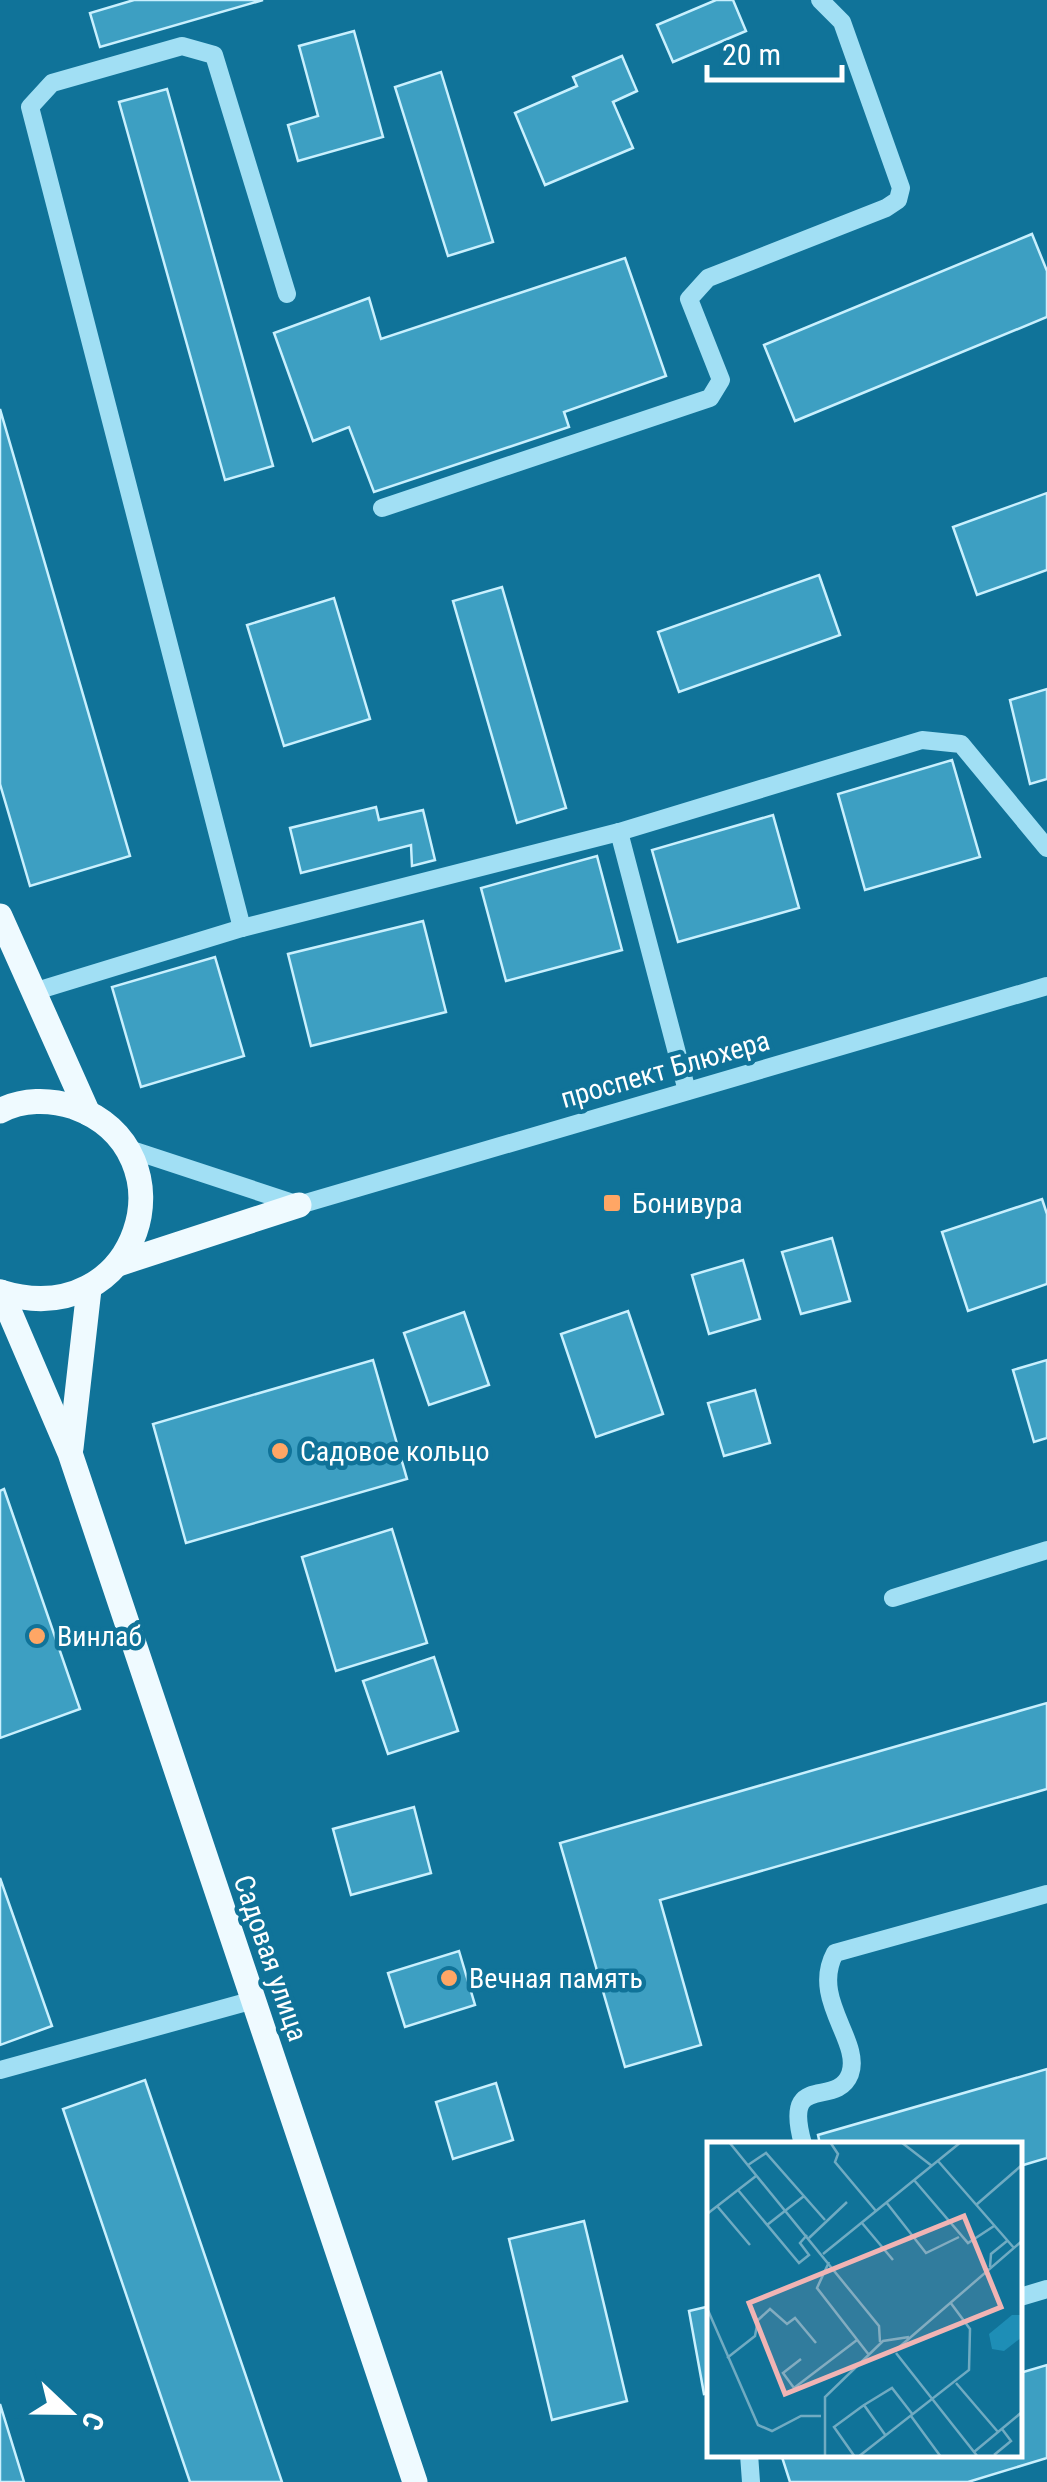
<svg xmlns="http://www.w3.org/2000/svg" width="1047" height="2482" font-family="'Roboto Condensed',sans-serif">
	<style>
		.building { fill: #3d9fc2; stroke: #c9f0fe; stroke-width: 2.5 }
		.lines { fill: none; stroke-linecap: round; stroke-linejoin: round }
		.minor { stroke: #a1dff4; stroke-width: 18 }
		.major { stroke: #effaff; stroke-width: 25 }
		.poi-dot { fill: #ffa665; stroke: #107399; stroke-width: 4 }
		.labels { text-anchor: middle; stroke-width: 9; stroke-linejoin: round; paint-order: stroke }
		.street-label { font-size: 28px; fill: #fff; stroke: #107399 }
		.poi-label { font-size: 28px; fill: #fff; stroke: #107399; text-anchor: start }
		.inset-road { fill: none; stroke: #70abc2; stroke-width: 2.5 }
		.view { fill: #f1b4b4; fill-opacity: 0.15; stroke: #f1b4b4; stroke-width: 5 }
		.inset-edge { fill: none; stroke: #fff; stroke-width: 5 }
	</style>
	<rect width="100%" height="100%" fill="#107399"/>
	<g class="building">
		<path d="M 134,0 L 263,0 L 100,47 L 90,13 Z"/>
		<path d="M 716,0 L 733,0 L 746,31 L 673,62 L 657,25 Z"/>
		<path d="M 354,31 L 383,137 L 298,161 L 288,125 L 318,116 L 299,46 Z"/>
		<path d="M 622,56 L 637,91 L 613,102 L 633,148 L 545,185 L 515,113 L 577,86 L 573,77 Z"/>
		<path d="M 441,72 L 493,242 L 448,256 L 395,87 Z"/>
		<path d="M 167,89 L 273,466 L 225,480 L 119,102 Z"/>
		<path d="M 1032,234 L 1047,271 L 1047,317 L 795,421 L 764,345 Z"/>
		<path d="M 625,258 L 666,376 L 564,412 L 569,427 L 374,492 L 349,427 L 313,441 L 274,333 L 369,298 L 381,339 Z"/>
		<path d="M 0,409 L 130,856 L 30,886 L 0,784 Z"/>
		<path d="M 1047,493 L 1047,570 L 977,595 L 953,527 Z"/>
		<path d="M 819,575 L 840,635 L 679,692 L 658,632 Z"/>
		<path d="M 502,587 L 566,808 L 517,823 L 453,601 Z"/>
		<path d="M 334,598 L 370,719 L 284,746 L 247,625 Z"/>
		<path d="M 1047,689 L 1047,779 L 1030,784 L 1010,700 Z"/>
		<path d="M 952,760 L 980,857 L 865,890 L 838,794 Z"/>
		<path d="M 376,807 L 379,820 L 423,810 L 435,860 L 412,866 L 411,845 L 301,873 L 290,828 Z"/>
		<path d="M 773,815 L 799,908 L 678,942 L 652,850 Z"/>
		<path d="M 597,856 L 622,950 L 506,981 L 481,888 Z"/>
		<path d="M 423,921 L 446,1012 L 311,1046 L 288,954 Z"/>
		<path d="M 215,957 L 244,1056 L 141,1087 L 112,987 Z"/>
		<path d="M 1042,1199 L 1047,1214 L 1047,1284 L 968,1311 L 942,1232 Z"/>
		<path d="M 832,1238 L 850,1301 L 801,1314 L 782,1252 Z"/>
		<path d="M 743,1260 L 760,1319 L 709,1334 L 692,1275 Z"/>
		<path d="M 628,1311 L 663,1414 L 596,1437 L 561,1334 Z"/>
		<path d="M 464,1312 L 489,1385 L 429,1405 L 404,1333 Z"/>
		<path d="M 373,1360 L 407,1479 L 186,1543 L 153,1424 Z"/>
		<path d="M 1047,1360 L 1047,1438 L 1034,1442 L 1013,1370 Z"/>
		<path d="M 755,1390 L 770,1443 L 724,1456 L 708,1403 Z"/>
		<path d="M 4,1489 L 80,1709 L 0,1738 L 0,1491 Z"/>
		<path d="M 392,1529 L 427,1643 L 336,1671 L 302,1557 Z"/>
		<path d="M 434,1657 L 458,1731 L 388,1754 L 363,1681 Z"/>
		<path d="M 1047,1703 L 1047,1789 L 660,1900 L 701,2045 L 625,2067 L 560,1843 Z"/>
		<path d="M 414,1807 L 431,1873 L 351,1895 L 333,1829 Z"/>
		<path d="M 0,1878 L 52,2026 L 0,2045 Z"/>
		<path d="M 459,1951 L 475,2005 L 405,2027 L 388,1973 Z"/>
		<path d="M 1047,2069 L 1047,2158 L 1020,2166 L 1020,2144 L 820,2144 L 818,2135 Z"/>
		<path d="M 145,2080 L 282,2482 L 190,2482 L 63,2109 Z"/>
		<path d="M 496,2083 L 513,2140 L 453,2159 L 436,2102 Z"/>
		<path d="M 584,2221 L 627,2401 L 552,2420 L 509,2239 Z"/>
		<path d="M 710,2306 L 710,2393 L 704,2394 L 689,2311 Z"/>
		<path d="M 1047,2365 L 1047,2458 L 968,2482 L 790,2482 L 781,2454 L 1020,2454 L 1020,2373 Z"/>
		<path d="M 0,2404 L 24,2482 L 0,2482 Z"/>
	</g>
	<g class="lines">
		<g class="minor">
			<path d="M 382,508 L 710,398 L 721,380 L 689,299 L 708,278 L 886,208 L 898,200 L 901,188 L 842,22 L 820,0"/>
			<path d="M 619,832 L 687,1091"/>
			<path d="M 242,928 L 30,107 L 52,83 L 182,46 L 214,55 L 287,294"/>
			<path d="M 33,992 L 242,928 L 619,832 L 922,740 L 961,744 L 1047,848"/>
			<path d="M 126,1148 L 299,1205 L 1047,986"/>
			<path d="M 893,1598 L 1047,1550"/>
			<path d="M 0,2070 L 254,2000"/>
			<path d="M 803,2144 C 782,2069 836,2110 850,2074 C 862,2041 810,1999 835,1953 L 1047,1894"/>
			<path d="M 1020,2297 L 1047,2289"/>
			<path d="M 749,2454 L 751,2482"/>
		</g>
		<g class="major">
			<path d="M 0,916 L 88,1113"/>
			<path d="M 0,1111 C 22,1099 50,1099 74,1107 C 195,1151 140,1335 0,1292"/>
			<path d="M 118,1264 L 299,1205"/>
			<path d="M 1,1292 L 70,1453 L 415,2482"/>
			<path d="M 71,1448 L 89,1289"/>
		</g>
	</g>
	<g class="poi-dot">
		<rect x="602" y="1193" width="20" height="20" rx="5"/>
		<circle cx="280" cy="1451" r="10"/>
		<circle cx="37" cy="1636" r="10"/>
		<circle cx="449" cy="1978" r="10"/>
	</g>
	<g class="labels">
		<g class="street-label">
			<text transform="translate(665 1069) rotate(-16)" y="10">проспект Блюхера</text>
			<text transform="translate(271 1958) rotate(71)" y="10">Садовая улица</text>
		</g>
		<g class="poi-label">
			<text x="632" y="1213">Бонивура</text>
			<text x="300" y="1461">Садовое кольцо</text>
			<text x="57" y="1646">Винлаб</text>
			<text x="469" y="1988">Вечная память</text>
		</g>
	</g>
	<g transform="translate(707 2142)">
		<rect width="315" height="315" fill="#107399"/>
		<path d="M 305,173 L 315,173 L 315,195 L 297,209 L 285,207 L 282,192 Z" fill="#1e8eb6"/>
		<path class="inset-road" d="M 22,0 L 172,184 L 173,200M 123,0 L 131,12 L 128,20 L 169,69M 194,0 L 225,24M 231,19 L 307,106M 41,23 L 59,11 L 118,78M 207,38 L 261,101 L 287,84M 31,48 L 92,121 L 102,113 L 93,101 L 100,93M 179,60 L 219,111 L 252,95M 269,63 L 315,23M 10,64 L 43,103M 0,72 L 49,34M 155,81 L 186,118M 60,83 L 97,54M 102,96 L 140,60M 116,112 L 254,0M 122,120 L 110,146 L 162,213M 283,125 L 284,112 L 300,99M 0,166 L 51,283 L 65,289 L 94,274 L 114,274M 190,207 L 315,99M 189,211 L 271,315M 20,216 L 48,194 L 51,178 L 63,167 L 80,182 L 88,176 L 109,201M 94,217 L 76,231 L 87,246 L 150,198M 249,241 L 291,290M 204,274 L 234,315M 179,294 L 157,263 L 185,246 L 206,273M 267,310 L 315,270M 287,313 L 304,299 L 295,287M 118,315 L 118,255 L 176,199 L 202,195M 148,315 L 127,285 L 157,263M 151,315 L 262,228 L 263,187 L 243,160"/>
		<path class="view" d="M 257,74 L 294,165 L 78,252 L 42,161 Z"/>
		<rect width="315" height="315" class="inset-edge"/>
	</g>
	<g transform="translate(70 2412) rotate(112)" stroke="#107399" stroke-width="8" paint-order="stroke">
	<path d="M0-8L18 38L0 25L-18 38Z" fill="#ffffff"/>
	<text y="-15" font-size="28" font-weight="bold" text-anchor="middle" fill="#ffffff">С</text>
	</g>
	<path d="M707 65v15h135v-15" fill="none" stroke="#ffffff" stroke-width="5"/>
	<text x="722" y="65" font-size="30" fill="#ffffff" stroke="#107399" stroke-width="8" paint-order="stroke">20 m</text>
</svg>
